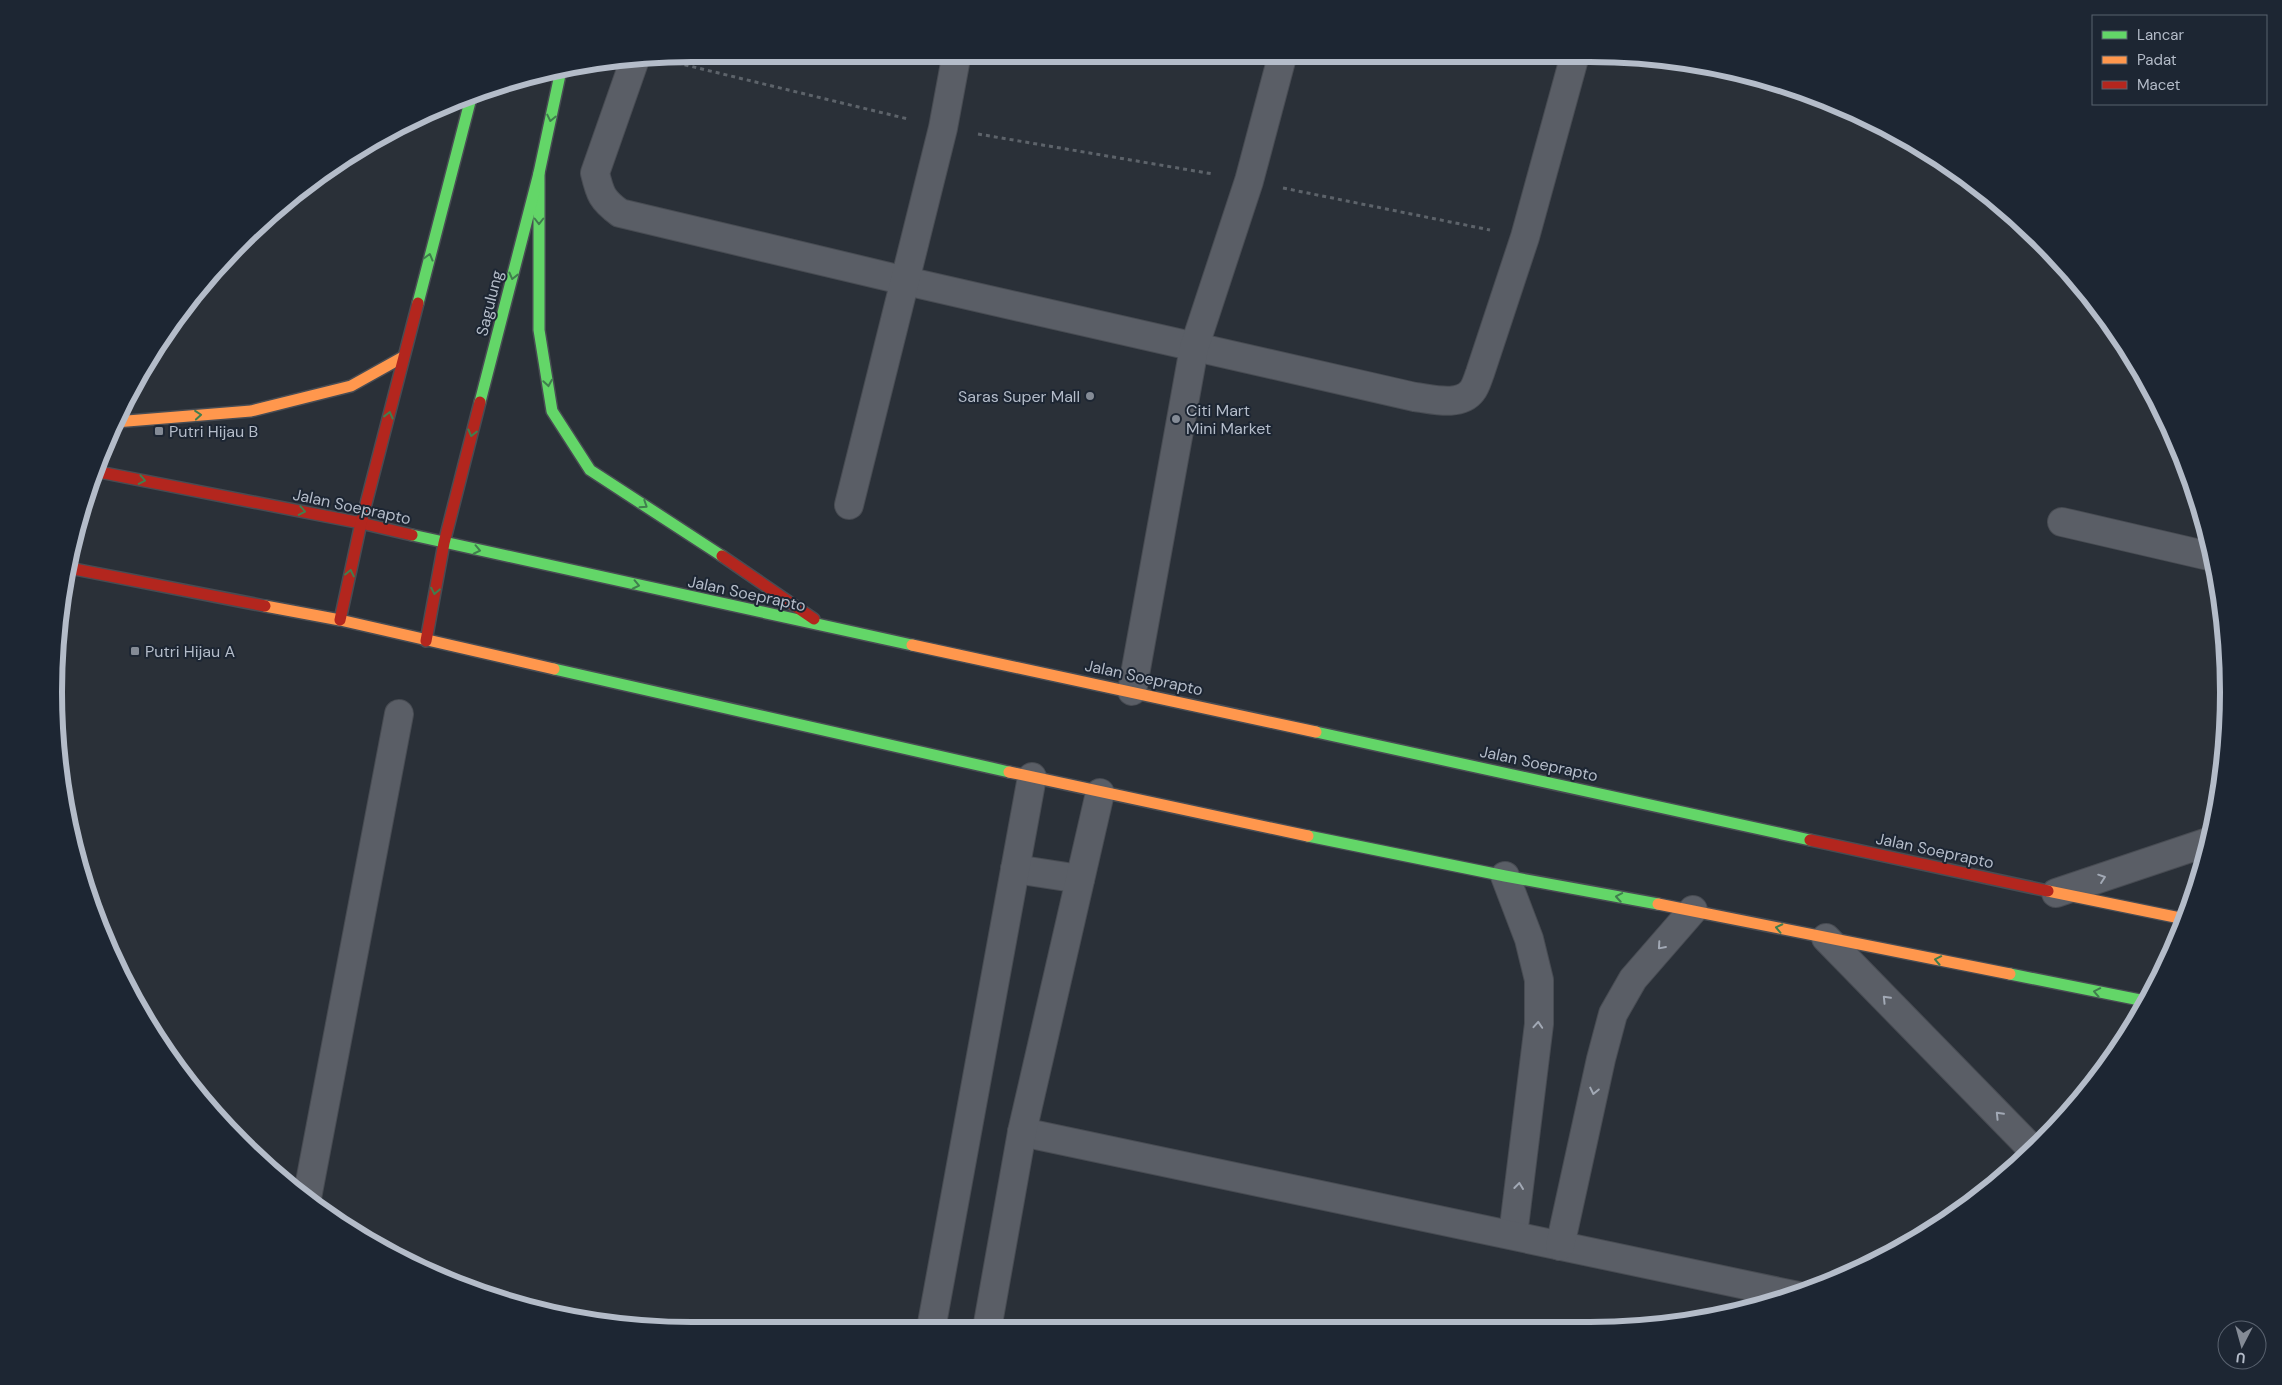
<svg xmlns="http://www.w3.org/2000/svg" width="2282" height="1385" font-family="'DM Sans',sans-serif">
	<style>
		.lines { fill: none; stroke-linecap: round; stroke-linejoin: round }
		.street-casing { stroke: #484c53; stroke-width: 30 }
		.fast-casing { stroke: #484c53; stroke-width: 14 }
		.slow-casing { stroke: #484c53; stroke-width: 14 }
		.jam-casing { stroke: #484c53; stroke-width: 14 }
		.path { stroke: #5d636a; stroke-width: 3; stroke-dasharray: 4 4; stroke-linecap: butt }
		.street { stroke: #5a5e66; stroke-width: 28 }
		.fast { stroke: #63d668; stroke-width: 11 }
		.slow { stroke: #ff974d; stroke-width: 11 }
		.jam { stroke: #b3261e; stroke-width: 11 }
		.oneway { stroke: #407e4e }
		.oneway2 { stroke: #a2a9b5 }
		.poi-dot { fill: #848b96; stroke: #1d2633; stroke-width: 2 }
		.labels { text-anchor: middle; stroke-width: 4; stroke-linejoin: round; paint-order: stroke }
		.street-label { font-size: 16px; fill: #b4bcc9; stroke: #1d2633 }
		.poi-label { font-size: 16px; fill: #b4bcc9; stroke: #1d2633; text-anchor: start }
		.rim { fill: none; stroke: #b4bcc9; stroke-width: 6 }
	</style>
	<rect width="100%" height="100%" fill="#2a3038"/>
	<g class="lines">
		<g class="street-casing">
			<g id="street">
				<path d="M 635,59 L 595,173 C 600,194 602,200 620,213 L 906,281 L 1415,397 C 1432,399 1460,407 1472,391 C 1476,386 1478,378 1480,373 L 1525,237 L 1575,55"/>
				<path d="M 849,505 L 943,128 L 956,58"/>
				<path d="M 2062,522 L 2213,557"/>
				<path d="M 1132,691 L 1194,348 L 1249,181 L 1282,57"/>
				<path d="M 1015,869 L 1080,879"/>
				<path d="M 1505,876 L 1529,939 L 1539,980 L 1539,1024 L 1513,1235"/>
				<path d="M 2056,893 L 2208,842"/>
				<path d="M 1826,938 L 2033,1150"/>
				<path d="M 1022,1132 L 1798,1296"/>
				<path d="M 307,1198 L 399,714"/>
				<path d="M 1560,1246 L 1601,1059 L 1613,1014 L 1633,979 L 1693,910"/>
				<path d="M 931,1329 L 1032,777"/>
				<path d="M 987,1329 L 1022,1132 L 1100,793"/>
			</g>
		</g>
		<g class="fast-casing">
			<g id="fast">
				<path d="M 539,173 L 539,330 L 552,411 L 590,470 L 722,556"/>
				<path d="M 418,303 L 472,94"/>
				<path d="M 480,402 L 539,173 L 561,70"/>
				<path d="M 412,535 L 912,645"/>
				<path d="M 554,669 L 1009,772"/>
				<path d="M 1316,732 L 1810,840"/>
				<path d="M 1308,836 L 1505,876 L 1658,904"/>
				<path d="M 2010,974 L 2145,1001"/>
			</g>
		</g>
		<g class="slow-casing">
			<g id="slow">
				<path d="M 115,422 L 251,411 L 351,386 L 403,357"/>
				<path d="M 265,606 L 340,620 L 554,669"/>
				<path d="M 912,645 L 1316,732"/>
				<path d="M 1009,772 L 1308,836"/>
				<path d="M 2048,891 L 2185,919"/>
				<path d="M 1658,904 L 2010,974"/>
			</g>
		</g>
		<g class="jam-casing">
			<g id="jam">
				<path d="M 94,471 L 361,523 L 412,535"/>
				<path d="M 722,556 L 814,619"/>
				<path d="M 69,568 L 265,606"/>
				<path d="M 340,620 L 361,523 L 418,303"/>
				<path d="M 426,641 L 444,543 L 480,402"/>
				<path d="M 1810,840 L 2048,891"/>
			</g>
		</g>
		<g class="path">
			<path d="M 669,61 L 908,119"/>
			<path d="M 978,134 L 1213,174"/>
			<path d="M 1283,188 L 1490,230"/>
		</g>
		<use href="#street" class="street"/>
		<use href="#fast" class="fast"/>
		<use href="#slow" class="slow"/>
		<use href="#jam" class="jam"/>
	</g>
	<defs><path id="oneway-chevron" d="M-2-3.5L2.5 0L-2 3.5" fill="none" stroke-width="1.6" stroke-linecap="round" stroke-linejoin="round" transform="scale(1.25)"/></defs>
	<g class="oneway">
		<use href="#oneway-chevron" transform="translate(551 118) rotate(102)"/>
		<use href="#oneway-chevron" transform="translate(539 221) rotate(90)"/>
		<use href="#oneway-chevron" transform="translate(429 257) rotate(-75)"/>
		<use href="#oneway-chevron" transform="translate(513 276) rotate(104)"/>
		<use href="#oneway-chevron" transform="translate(548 383) rotate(81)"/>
		<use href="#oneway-chevron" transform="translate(198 415) rotate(-5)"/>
		<use href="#oneway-chevron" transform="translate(389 415) rotate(-76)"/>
		<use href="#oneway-chevron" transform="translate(472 433) rotate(104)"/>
		<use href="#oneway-chevron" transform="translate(142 480) rotate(11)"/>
		<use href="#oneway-chevron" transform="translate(644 505) rotate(33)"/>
		<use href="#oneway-chevron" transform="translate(302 511) rotate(11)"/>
		<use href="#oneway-chevron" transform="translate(477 550) rotate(12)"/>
		<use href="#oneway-chevron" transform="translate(350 573) rotate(-78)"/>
		<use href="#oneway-chevron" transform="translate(636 585) rotate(12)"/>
		<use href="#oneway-chevron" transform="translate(435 591) rotate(101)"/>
		<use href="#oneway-chevron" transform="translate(1619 897) rotate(-170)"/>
		<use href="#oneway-chevron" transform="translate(1779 928) rotate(-168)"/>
		<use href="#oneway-chevron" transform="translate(1938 960) rotate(-169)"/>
		<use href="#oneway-chevron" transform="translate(2097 992) rotate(-169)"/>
	</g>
	<g class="oneway2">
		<use href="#oneway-chevron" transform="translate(2102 878) rotate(-19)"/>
		<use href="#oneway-chevron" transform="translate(1661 946) rotate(131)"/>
		<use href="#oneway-chevron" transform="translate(1886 999) rotate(-134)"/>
		<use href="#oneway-chevron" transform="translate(1538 1025) rotate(-86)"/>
		<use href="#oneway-chevron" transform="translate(1594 1091) rotate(102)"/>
		<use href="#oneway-chevron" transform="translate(1999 1115) rotate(-134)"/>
		<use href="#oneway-chevron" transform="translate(1519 1186) rotate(-83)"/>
	</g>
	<g class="poi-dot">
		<circle cx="1090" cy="396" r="5"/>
		<circle cx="1176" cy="419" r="5"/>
		<rect x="154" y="426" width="10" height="10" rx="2.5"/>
		<rect x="130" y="646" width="10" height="10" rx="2.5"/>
	</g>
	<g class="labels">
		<g class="street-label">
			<text transform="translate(489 303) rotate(-76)" y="6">Sagulung</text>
			<text transform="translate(352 506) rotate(12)" y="6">Jalan Soeprapto</text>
			<text transform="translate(747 593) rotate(12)" y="6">Jalan Soeprapto</text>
			<text transform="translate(1144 677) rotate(12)" y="6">Jalan Soeprapto</text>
			<text transform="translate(1539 763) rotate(12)" y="6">Jalan Soeprapto</text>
			<text transform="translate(1935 850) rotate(12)" y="6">Jalan Soeprapto</text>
		</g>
		<g class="poi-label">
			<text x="1080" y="402" text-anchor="end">Saras Super Mall</text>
			<text x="1186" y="416">Citi Mart<tspan x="1186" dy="18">Mini Market</tspan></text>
			<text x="169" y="437">Putri Hijau B</text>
			<text x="145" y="657">Putri Hijau A</text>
		</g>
	</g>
	<path d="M0 0H2282V1385H0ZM692 62H1590A630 630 0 0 1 2220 692V692A630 630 0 0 1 1590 1322H692A630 630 0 0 1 62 692V692A630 630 0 0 1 692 62Z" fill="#1d2633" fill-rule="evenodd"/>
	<path class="rim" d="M692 62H1590A630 630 0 0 1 2220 692V692A630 630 0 0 1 1590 1322H692A630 630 0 0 1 62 692V692A630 630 0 0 1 692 62Z"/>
	<rect x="2092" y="15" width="175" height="90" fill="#1d2633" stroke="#59626f"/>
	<rect x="2102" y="31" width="25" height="8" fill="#63d668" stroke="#59626f"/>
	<text x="2137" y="40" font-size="15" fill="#b4bcc9">Lancar</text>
	<rect x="2102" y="56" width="25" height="8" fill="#ff974d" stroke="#59626f"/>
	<text x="2137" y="65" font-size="15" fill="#b4bcc9">Padat</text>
	<rect x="2102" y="81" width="25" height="8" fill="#b3261e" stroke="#59626f"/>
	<text x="2137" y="90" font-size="15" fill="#b4bcc9">Macet</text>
	<g transform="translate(2242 1345) rotate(186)"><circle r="24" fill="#1d2633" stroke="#59626f"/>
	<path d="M0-4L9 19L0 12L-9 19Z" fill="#848b96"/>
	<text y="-8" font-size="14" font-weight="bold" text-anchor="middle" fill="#b4bcc9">U</text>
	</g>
</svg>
